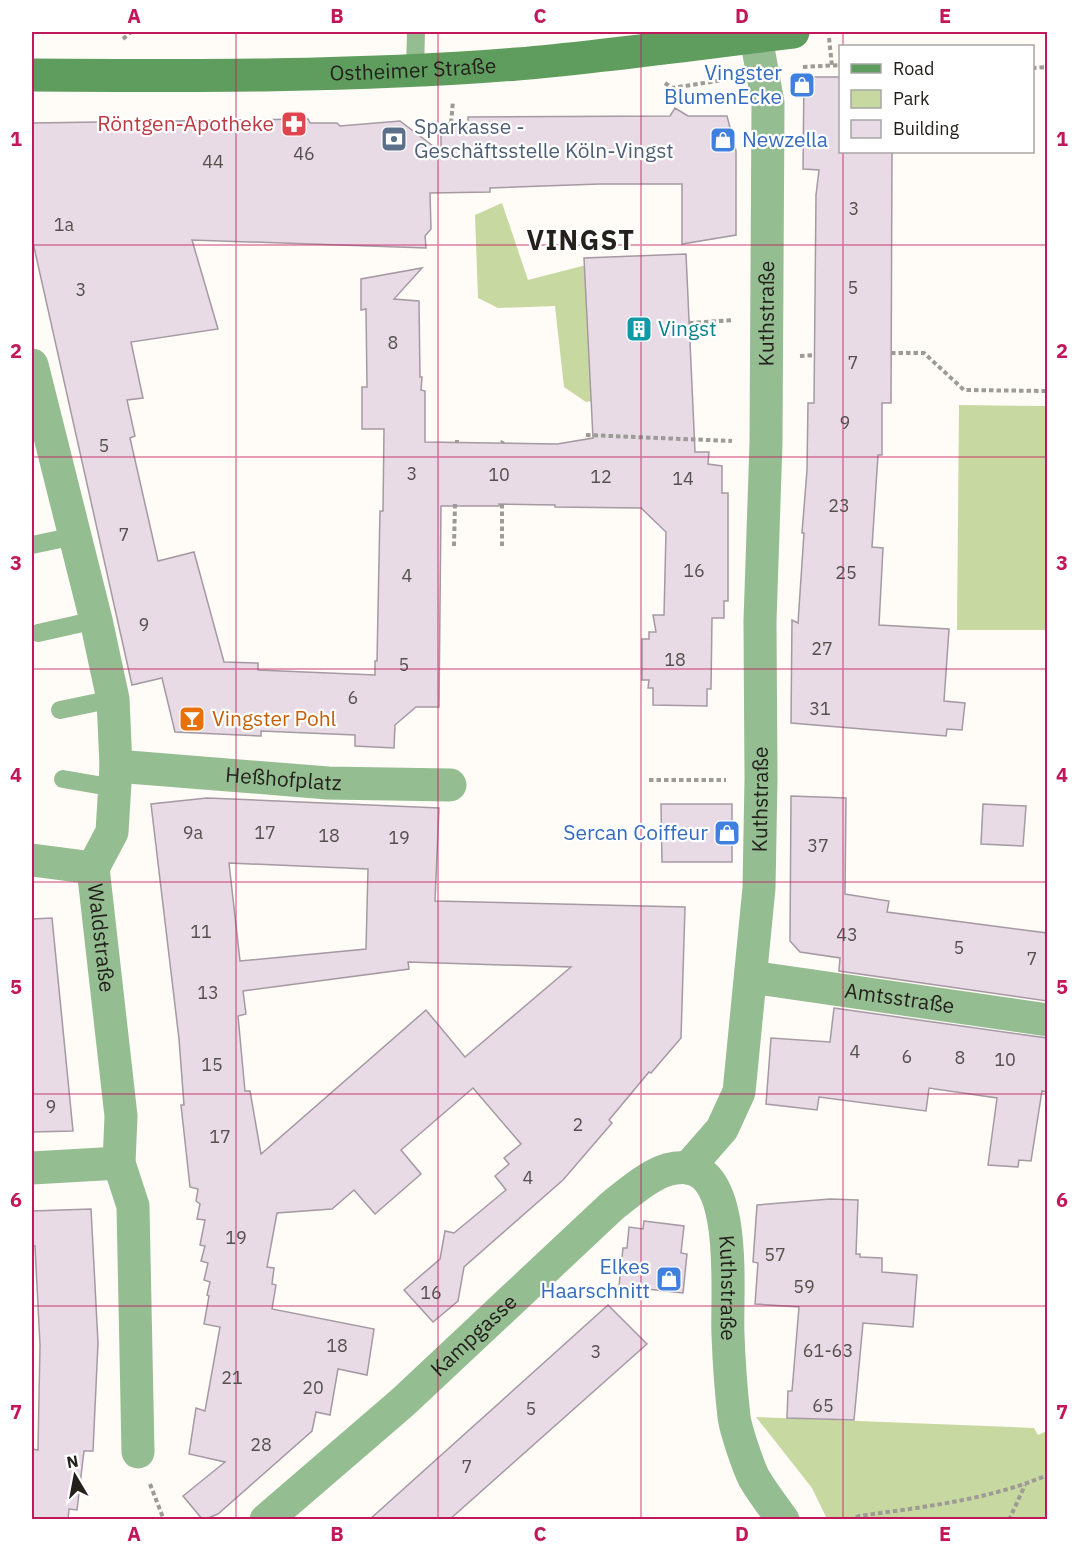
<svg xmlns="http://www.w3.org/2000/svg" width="1079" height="1551" font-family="'IBM Plex Sans',sans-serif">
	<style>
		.green { fill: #c8d8a1 }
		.building { fill: #e8dbe6; stroke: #a599a3; stroke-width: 1.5; fill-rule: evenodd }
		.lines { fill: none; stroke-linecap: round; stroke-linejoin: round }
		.path { stroke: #9e9a95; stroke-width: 4; stroke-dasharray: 4.5 3; stroke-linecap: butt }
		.service { stroke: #94bd92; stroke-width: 18 }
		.minor { stroke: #94bd92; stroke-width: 33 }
		.secondary { stroke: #5f9d5e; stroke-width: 33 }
		.grid { fill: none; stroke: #c2185b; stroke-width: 1.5; stroke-opacity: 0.55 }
		.labels { text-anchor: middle; stroke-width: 4.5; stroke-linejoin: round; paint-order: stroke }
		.number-label { font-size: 18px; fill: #55504e }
		.street-label { font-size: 21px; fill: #24211c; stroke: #fff }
		.shop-label { font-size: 21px; fill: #366cbe; stroke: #fff; text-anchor: end }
		.health-label { font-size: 21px; fill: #be3a42; stroke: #fff; text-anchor: end }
		.service-label { font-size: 21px; fill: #4e5e75; stroke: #fff; text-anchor: start }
		.culture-label { font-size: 21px; fill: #0d838f; stroke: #fff; text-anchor: start }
		.food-label { font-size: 21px; fill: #c56008; stroke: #fff; text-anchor: start }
		.district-label { font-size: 27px; font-weight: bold; letter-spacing: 1.5px; fill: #24211c; stroke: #fff }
		.neatline { fill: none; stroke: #c2185b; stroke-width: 2 }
		.grid-label { font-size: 20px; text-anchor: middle; font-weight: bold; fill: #c2185b }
	</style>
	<rect width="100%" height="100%" fill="#fffbf6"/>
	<g class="green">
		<path d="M 502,203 L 528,280 L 590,264 L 598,400 L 586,402 L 564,387 L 555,306 L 498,308 L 478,298 L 475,215 Z"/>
		<path d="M 959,405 L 1047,406 L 1047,630 L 957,630 Z"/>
		<path d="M 756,1417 L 1034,1428 L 1038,1435 L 1047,1431 L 1047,1519 L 827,1519 L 812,1488 Z"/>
	</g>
	<g class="building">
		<path d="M 804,77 L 840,77 L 840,152 L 892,152 L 891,403 L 882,403 L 882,455 L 878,455 L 872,547 L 883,548 L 879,625 L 949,629 L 944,701 L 965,703 L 962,730 L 947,729 L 946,736 L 791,723 L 792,620 L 798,623 L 804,533 L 802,533 L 807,470 L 808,403 L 814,403 L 816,195 L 819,170 L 803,169 Z"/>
		<path d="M 675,108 L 688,116 L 727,116 L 736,151 L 736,235 L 682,244 L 682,184 L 600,184 L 490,188 L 490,192 L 430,193 L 431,229 L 425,236 L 426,248 L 192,240 L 218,329 L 131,342 L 143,398 L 127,400 L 135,436 L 130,438 L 158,561 L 194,552 L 224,662 L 258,663 L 258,670 L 375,675 L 375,661 L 377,661 L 380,511 L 383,511 L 384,429 L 362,429 L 362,387 L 367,387 L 366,309 L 361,310 L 361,279 L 422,268 L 394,299 L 419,301 L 420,377 L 422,377 L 421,390 L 425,391 L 425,442 L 557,444 L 593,438 L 584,258 L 686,254 L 695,452 L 709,452 L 708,464 L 722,466 L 722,493 L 728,493 L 728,601 L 724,601 L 724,618 L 712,618 L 711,689 L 707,689 L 707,706 L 653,705 L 653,688 L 648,688 L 649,680 L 642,680 L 642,639 L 649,639 L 649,632 L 656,632 L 653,615 L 664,615 L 666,532 L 641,508 L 555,507 L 555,505 L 499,504 L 499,506 L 441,506 L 439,707 L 416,707 L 395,725 L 394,748 L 355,746 L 355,735 L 261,731 L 261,736 L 175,732 L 162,678 L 132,685 L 32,238 L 32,123 L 308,119 L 310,123 L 337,123 L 340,126 L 400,121 L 441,152 L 441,123 L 468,123 L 468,117 L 670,116 Z"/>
		<path d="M 791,796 L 846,798 L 845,894 L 889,901 L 887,912 L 1047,933 L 1047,1001 L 839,971 L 840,958 L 800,952 L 790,941 Z"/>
		<path d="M 207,798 L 439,808 L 435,901 L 685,907 L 681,1038 L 651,1073 L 649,1072 L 609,1120 L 612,1123 L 563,1180 L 464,1267 L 458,1301 L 433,1322 L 404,1290 L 440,1259 L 445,1231 L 454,1233 L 506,1190 L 495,1176 L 509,1164 L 504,1158 L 521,1144 L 473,1088 L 401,1150 L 421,1174 L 375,1214 L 354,1190 L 332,1209 L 277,1213 L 267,1267 L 274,1268 L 272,1284 L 276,1285 L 272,1309 L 374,1329 L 367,1375 L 338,1369 L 330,1415 L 316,1412 L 312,1431 L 218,1514 L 203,1520 L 183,1496 L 225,1462 L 189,1454 L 196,1408 L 205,1411 L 220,1327 L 204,1324 L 209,1296 L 207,1295 L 210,1282 L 204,1280 L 208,1263 L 201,1261 L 205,1246 L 200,1245 L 205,1220 L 197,1219 L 200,1204 L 196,1201 L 198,1189 L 190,1187 L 181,1105 L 184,1105 L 179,1039 L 151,804 ZM 229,863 L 368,869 L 366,949 L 240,961 ZM 408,962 L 571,967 L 465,1057 L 426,1010 L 261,1154 L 250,1091 L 245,1091 L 238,1016 L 246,1014 L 243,991 L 409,969 Z"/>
		<path d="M 661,804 L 732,804 L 732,862 L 662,862 Z"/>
		<path d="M 983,804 L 1026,806 L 1023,846 L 981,844 Z"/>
		<path d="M 52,918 L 73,1131 L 32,1132 L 32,919 Z"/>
		<path d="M 834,1008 L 1047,1038 L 1047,1092 L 1042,1091 L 1031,1161 L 1019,1160 L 1018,1167 L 988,1165 L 997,1098 L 929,1088 L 926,1111 L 819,1097 L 817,1110 L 766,1104 L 771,1038 L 830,1042 Z"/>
		<path d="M 830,1199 L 858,1200 L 856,1254 L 860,1254 L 860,1257 L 882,1258 L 882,1272 L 917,1275 L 913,1327 L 863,1323 L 854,1420 L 787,1418 L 788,1391 L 792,1391 L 799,1307 L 755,1304 L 758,1263 L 753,1262 L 757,1205 Z"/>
		<path d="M 91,1209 L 98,1343 L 93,1451 L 84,1451 L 77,1510 L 69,1509 L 68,1520 L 32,1520 L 32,1449 L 38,1450 L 40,1345 L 35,1246 L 32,1246 L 32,1211 Z"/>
		<path d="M 644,1221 L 684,1226 L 681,1253 L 687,1254 L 683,1293 L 619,1286 L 623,1248 L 627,1248 L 629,1227 L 643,1229 Z"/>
		<path d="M 608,1305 L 647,1344 L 449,1520 L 369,1520 Z"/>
	</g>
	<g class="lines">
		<g class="path">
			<path d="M 829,38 L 832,66"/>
			<path d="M 123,39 L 131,32"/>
			<path d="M 803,67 L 840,65"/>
			<path d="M 1032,68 L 1048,67"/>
			<path d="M 665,83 L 672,88 L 730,79"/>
			<path d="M 451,123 L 453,101"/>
			<path d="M 689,323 L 733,320"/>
			<path d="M 891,353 L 924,353 L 964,390 L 1048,391"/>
			<path d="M 800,356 L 814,355"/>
			<path d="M 586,435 L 732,441"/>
			<path d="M 457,443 L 457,440"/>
			<path d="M 502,443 L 503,441"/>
			<path d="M 502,504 L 502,548"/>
			<path d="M 454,546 L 455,503"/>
			<path d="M 649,780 L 726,780"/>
			<path d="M 150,1484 L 164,1520"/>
			<path d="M 849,1520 L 859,1516 C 923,1507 988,1500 1048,1475"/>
			<path d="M 1009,1520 L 1025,1485"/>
		</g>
		<g class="service">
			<path d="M 415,70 L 416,32"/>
			<path d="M 32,545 L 75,536"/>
			<path d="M 38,633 L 96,620"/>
			<path d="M 60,710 L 113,699"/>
			<path d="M 63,779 L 115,788"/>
		</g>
		<g class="minor">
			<path id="s1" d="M 32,365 L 96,620 L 113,699 L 116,766 L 112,832 L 93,868 L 121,1116 L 119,1163 L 133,1206 L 138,1452"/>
			<path id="s2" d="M 116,766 L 328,783 L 450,785"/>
			<path d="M 32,860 L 93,868"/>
			<path id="s3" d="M 751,977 L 1048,1020"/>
			<path d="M 32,1168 L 119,1163"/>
			<path id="s4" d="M 688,1168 L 722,1129 L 739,1092 L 759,888 L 761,779 L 760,621 L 766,443 L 768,103 L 755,32"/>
			<path id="s5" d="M 266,1520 L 403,1402 L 612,1206 C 633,1190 659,1164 688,1168 C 739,1176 726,1297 728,1335 C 729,1362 731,1390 734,1417 C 736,1431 748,1466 754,1478 C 762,1492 773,1506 783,1520"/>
		</g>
		<path class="secondary" id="s6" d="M 32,75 C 193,76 356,77 517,64 C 609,56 701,43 793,32"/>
	</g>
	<path class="grid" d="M 236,32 L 236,1520M 438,32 L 438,1520M 641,32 L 641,1520M 843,32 L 843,46M 843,152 L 843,1520M 32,245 L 1048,245M 32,457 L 1048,457M 32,669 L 1048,669M 32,882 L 1048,882M 32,1094 L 1048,1094M 32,1306 L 1048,1306"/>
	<defs>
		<g id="shop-square" transform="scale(1.35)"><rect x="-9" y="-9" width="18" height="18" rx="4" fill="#3f7fe0" stroke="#fff"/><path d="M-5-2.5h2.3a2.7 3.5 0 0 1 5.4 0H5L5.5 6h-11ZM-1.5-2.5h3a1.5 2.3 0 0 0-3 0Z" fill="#fff"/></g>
		<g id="pharmacy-square" transform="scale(1.35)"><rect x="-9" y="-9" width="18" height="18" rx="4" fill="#e0444e" stroke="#fff"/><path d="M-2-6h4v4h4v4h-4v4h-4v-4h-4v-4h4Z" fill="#fff"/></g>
		<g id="bank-square" transform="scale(1.35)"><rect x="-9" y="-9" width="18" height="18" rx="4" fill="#5c6f8a" stroke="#fff"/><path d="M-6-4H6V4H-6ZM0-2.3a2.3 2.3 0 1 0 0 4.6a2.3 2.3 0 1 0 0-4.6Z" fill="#fff"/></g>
		<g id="building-square" transform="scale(1.35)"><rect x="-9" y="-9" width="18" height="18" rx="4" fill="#0f9aa8" stroke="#fff"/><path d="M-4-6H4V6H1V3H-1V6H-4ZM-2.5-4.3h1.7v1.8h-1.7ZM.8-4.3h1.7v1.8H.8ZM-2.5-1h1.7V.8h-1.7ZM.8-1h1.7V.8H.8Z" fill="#fff"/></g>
		<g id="bar-square" transform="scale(1.35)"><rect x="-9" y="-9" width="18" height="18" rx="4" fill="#e8710a" stroke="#fff"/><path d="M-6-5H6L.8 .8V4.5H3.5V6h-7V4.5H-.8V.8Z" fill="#fff"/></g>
	</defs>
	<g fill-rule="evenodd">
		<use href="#shop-square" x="802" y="85"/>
		<use href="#pharmacy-square" x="294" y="124"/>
		<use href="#bank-square" x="394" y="139"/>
		<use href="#shop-square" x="723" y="140"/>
		<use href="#building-square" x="639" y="329"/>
		<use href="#bar-square" x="192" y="719"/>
		<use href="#shop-square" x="727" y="833"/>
		<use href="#shop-square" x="669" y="1279"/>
	</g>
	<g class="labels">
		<g class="number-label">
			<text x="304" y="160">46</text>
			<text x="213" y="168">44</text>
			<text x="854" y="215">3</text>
			<text x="64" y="231">1a</text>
			<text x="853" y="294">5</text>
			<text x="81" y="296">3</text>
			<text x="393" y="349">8</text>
			<text x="853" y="369">7</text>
			<text x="845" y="429">9</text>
			<text x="104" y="452">5</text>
			<text x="412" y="480">3</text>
			<text x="499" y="481">10</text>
			<text x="601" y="483">12</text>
			<text x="683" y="485">14</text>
			<text x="839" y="512">23</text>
			<text x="124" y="541">7</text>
			<text x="694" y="577">16</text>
			<text x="846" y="579">25</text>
			<text x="407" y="582">4</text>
			<text x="144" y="631">9</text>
			<text x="822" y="655">27</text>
			<text x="675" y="666">18</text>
			<text x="404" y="671">5</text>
			<text x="353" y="704">6</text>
			<text x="820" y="715">31</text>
			<text x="193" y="839">9a</text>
			<text x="265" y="839">17</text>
			<text x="329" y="842">18</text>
			<text x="399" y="844">19</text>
			<text x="818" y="852">37</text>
			<text x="201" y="938">11</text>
			<text x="847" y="941">43</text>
			<text x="959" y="954">5</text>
			<text x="1032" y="965">7</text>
			<text x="208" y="999">13</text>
			<text x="855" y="1058">4</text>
			<text x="907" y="1063">6</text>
			<text x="960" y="1064">8</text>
			<text x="1005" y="1066">10</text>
			<text x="212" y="1071">15</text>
			<text x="51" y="1113">9</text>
			<text x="578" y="1131">2</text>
			<text x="220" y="1143">17</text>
			<text x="528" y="1184">4</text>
			<text x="236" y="1244">19</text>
			<text x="775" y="1261">57</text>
			<text x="804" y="1293">59</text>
			<text x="431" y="1299">16</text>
			<text x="337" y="1352">18</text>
			<text x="828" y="1357">61-63</text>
			<text x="596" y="1358">3</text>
			<text x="232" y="1384">21</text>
			<text x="313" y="1394">20</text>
			<text x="823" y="1412">65</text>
			<text x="531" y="1415">5</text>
			<text x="261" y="1451">28</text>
			<text x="467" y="1473">7</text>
		</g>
		<g class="street-label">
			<text dy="7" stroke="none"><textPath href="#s6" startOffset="381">Ostheimer Straße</textPath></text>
			<text dy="7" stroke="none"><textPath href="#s4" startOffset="872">Kuthstraße</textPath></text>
			<text dy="7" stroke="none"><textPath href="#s2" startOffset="168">Heßhofplatz</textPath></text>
			<text dy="7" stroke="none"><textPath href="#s4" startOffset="386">Kuthstraße</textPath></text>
			<text dy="7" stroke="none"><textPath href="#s1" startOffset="588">Waldstraße</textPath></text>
			<text dy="7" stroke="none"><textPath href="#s3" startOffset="150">Amtsstraße</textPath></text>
			<text dy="7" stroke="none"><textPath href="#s5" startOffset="690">Kuthstraße</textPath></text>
			<text dy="7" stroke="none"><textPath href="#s5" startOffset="278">Kampgasse</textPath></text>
		</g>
		<g class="shop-label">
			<text x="782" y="80">Vingster<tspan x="782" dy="24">BlumenEcke</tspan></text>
			<text x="742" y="147" text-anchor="start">Newzella</text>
			<text x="708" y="840">Sercan Coiffeur</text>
			<text x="650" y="1274">Elkes<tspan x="650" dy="24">Haarschnitt</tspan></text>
		</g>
		<g class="health-label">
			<text x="274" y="131">Röntgen-Apotheke</text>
		</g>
		<g class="service-label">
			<text x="414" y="134">Sparkasse -<tspan x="414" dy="24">Geschäftsstelle Köln-Vingst</tspan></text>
		</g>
		<g class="culture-label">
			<text x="658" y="336">Vingst</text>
		</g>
		<g class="food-label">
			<text x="212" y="726">Vingster Pohl</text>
		</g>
		<g class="district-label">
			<text x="581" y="250">VINGST</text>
		</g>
	</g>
	<rect width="1079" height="1551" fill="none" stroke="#ffffff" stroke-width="66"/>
	<rect x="839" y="45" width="195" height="108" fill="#ffffff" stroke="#a7a6a4" stroke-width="1.5"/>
	<rect x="851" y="64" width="30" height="9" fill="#5f9d5e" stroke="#a7a6a4" stroke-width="1.5"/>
	<text x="893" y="75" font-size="18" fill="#24211c">Road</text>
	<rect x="851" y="90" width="30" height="18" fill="#c8d8a1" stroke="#a7a6a4" stroke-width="1.5"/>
	<text x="893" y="105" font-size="18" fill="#24211c">Park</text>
	<rect x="851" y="120" width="30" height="18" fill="#e8dbe6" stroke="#a7a6a4" stroke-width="1.5"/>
	<text x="893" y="135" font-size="18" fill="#24211c">Building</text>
	<g transform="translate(75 1476) rotate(350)" stroke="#ffffff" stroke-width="4.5" paint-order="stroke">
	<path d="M0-4.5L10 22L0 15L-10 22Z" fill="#24211c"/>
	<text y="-9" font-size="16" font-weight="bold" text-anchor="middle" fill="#24211c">N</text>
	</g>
	<rect x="33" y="33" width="1013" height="1485" class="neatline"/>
	<g class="grid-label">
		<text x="134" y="23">A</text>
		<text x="337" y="23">B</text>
		<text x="540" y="23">C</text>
		<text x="742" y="23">D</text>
		<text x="945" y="23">E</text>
		<text x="16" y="146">1</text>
		<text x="1062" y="146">1</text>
		<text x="16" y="358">2</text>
		<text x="1062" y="358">2</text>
		<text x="16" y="570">3</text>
		<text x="1062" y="570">3</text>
		<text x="16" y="782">4</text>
		<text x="1062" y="782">4</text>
		<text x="16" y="994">5</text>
		<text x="1062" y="994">5</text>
		<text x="16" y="1207">6</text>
		<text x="1062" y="1207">6</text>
		<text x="16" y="1419">7</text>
		<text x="1062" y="1419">7</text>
		<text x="134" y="1541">A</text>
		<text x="337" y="1541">B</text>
		<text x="540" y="1541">C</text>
		<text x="742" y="1541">D</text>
		<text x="945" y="1541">E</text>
	</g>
</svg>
